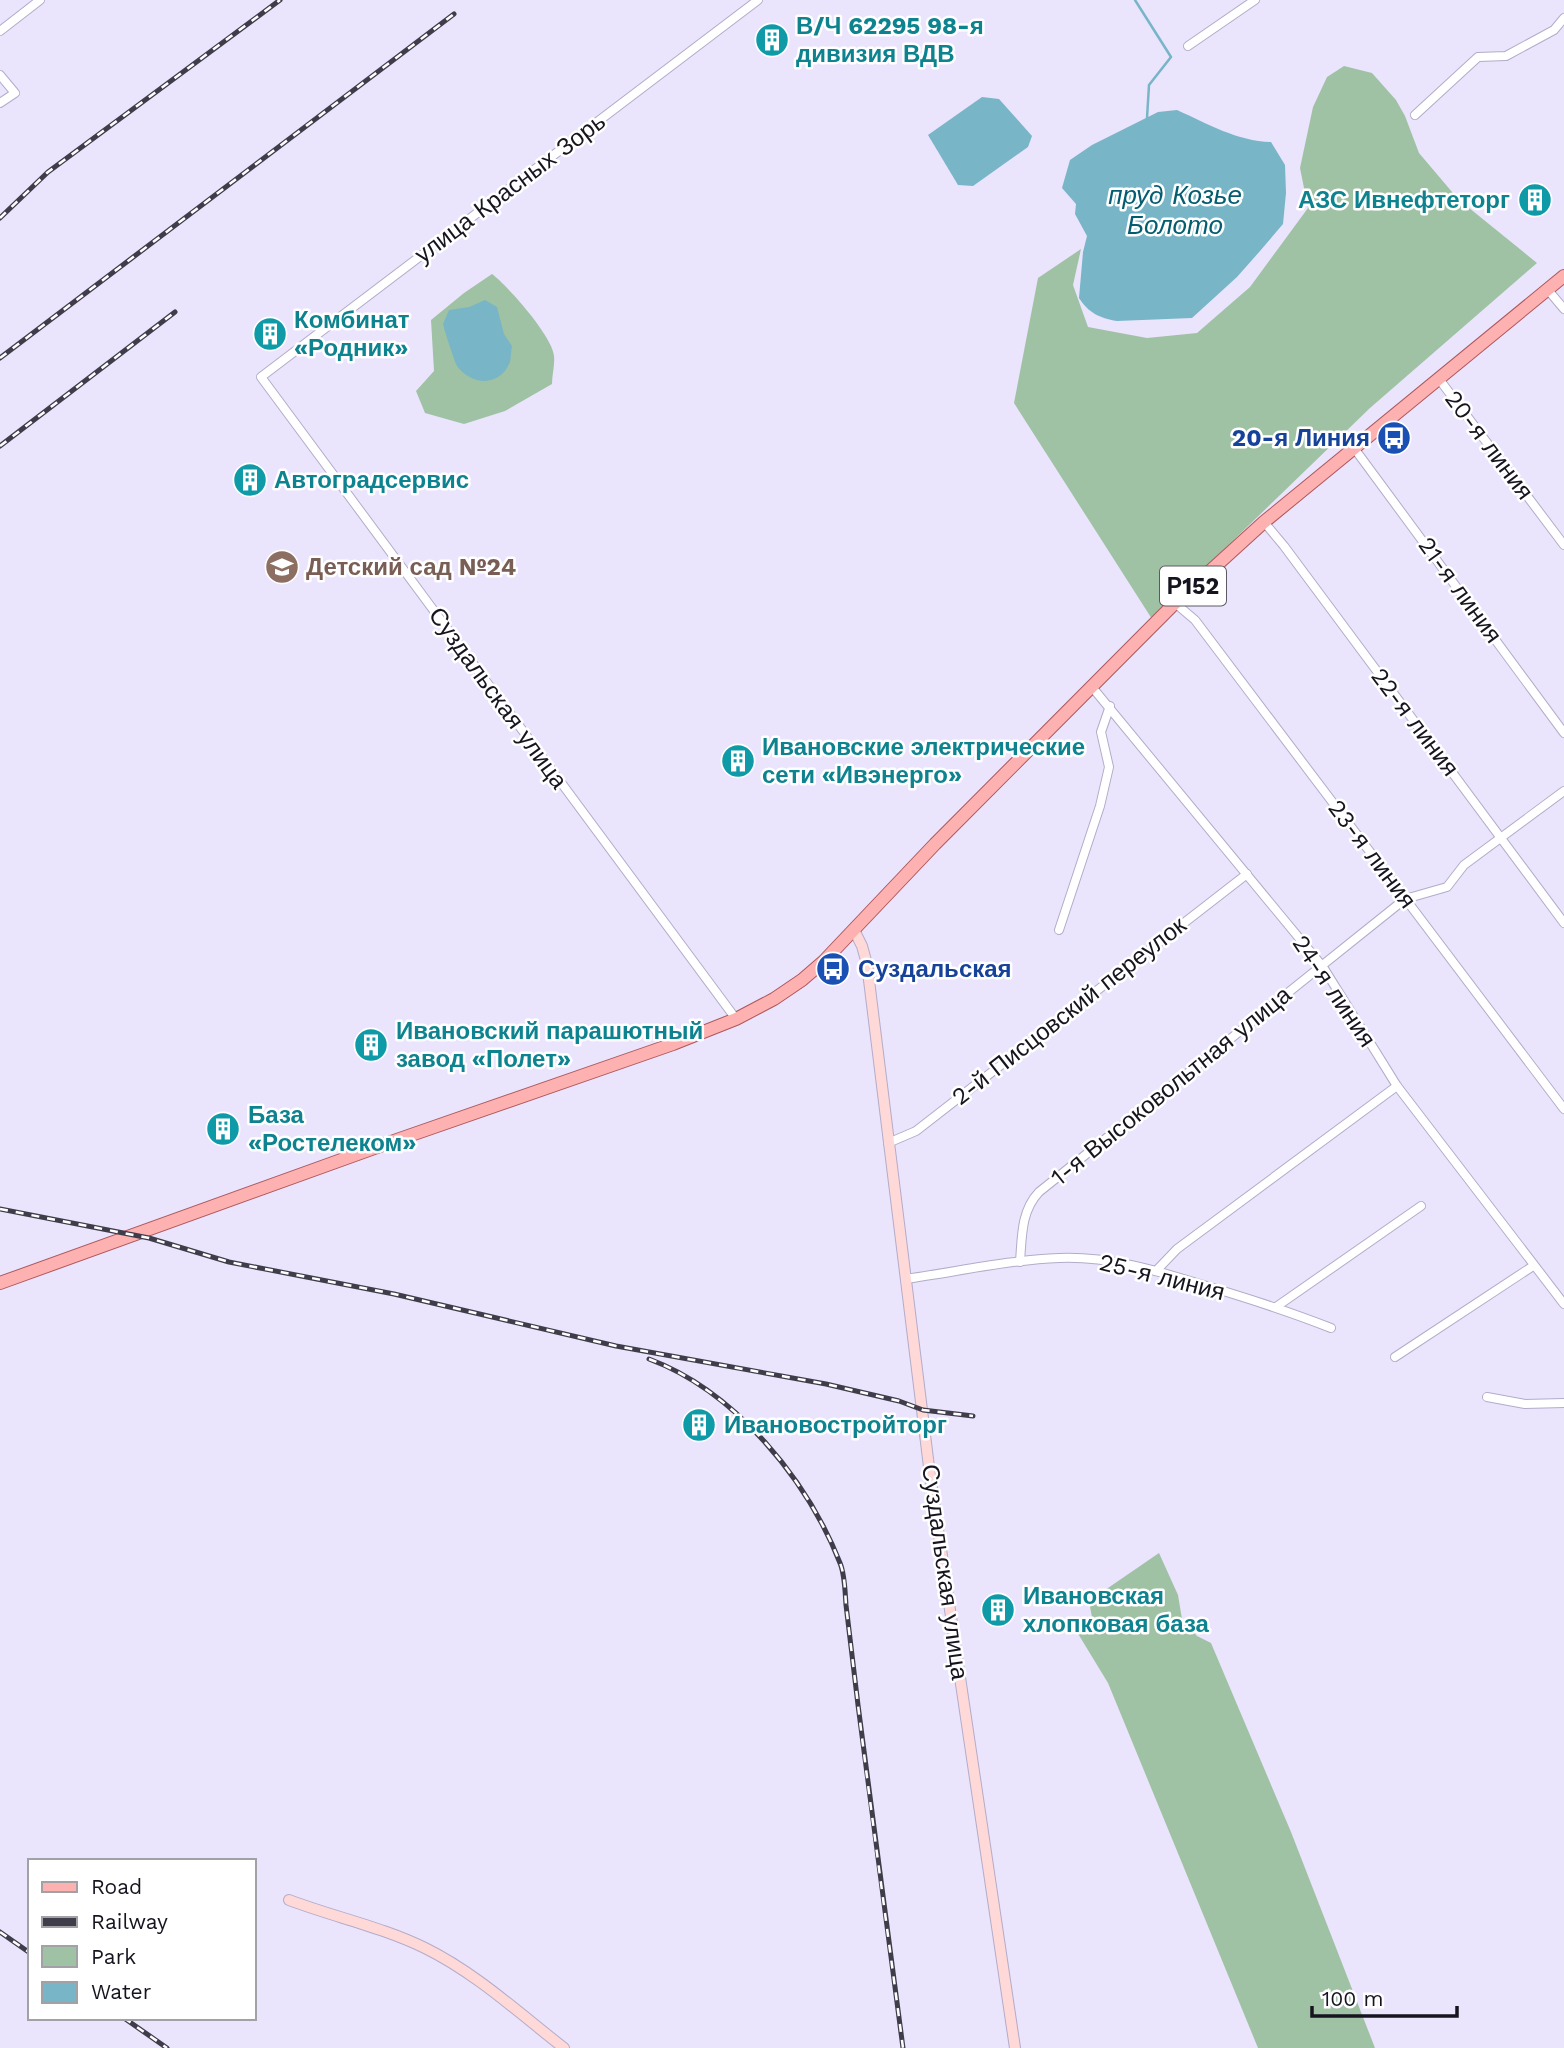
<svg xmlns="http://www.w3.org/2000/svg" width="1564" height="2048" font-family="'Work Sans',sans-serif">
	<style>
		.green { fill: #a0c2a4 }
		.water { fill: #78b5c7 }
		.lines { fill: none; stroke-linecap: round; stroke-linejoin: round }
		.stream { stroke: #78b5c7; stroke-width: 2.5 }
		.street-casing { stroke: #b3acc9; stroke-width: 10 }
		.secondary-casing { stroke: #b3acc9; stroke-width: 12 }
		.primary-casing { stroke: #ad585c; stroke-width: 14 }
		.street { stroke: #fff; stroke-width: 8 }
		.secondary { stroke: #ffd8d8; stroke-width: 10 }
		.primary { stroke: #feb1b1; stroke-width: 12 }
		.rail-casing { stroke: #403d4b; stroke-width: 5 }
		.rail { stroke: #fff; stroke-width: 2.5; stroke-dasharray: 8; stroke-linecap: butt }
		.labels { text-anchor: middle; stroke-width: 5; stroke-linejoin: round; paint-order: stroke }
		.shield { fill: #fff; stroke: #5d5a62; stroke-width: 2 }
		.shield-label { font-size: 23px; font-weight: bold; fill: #17141f }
		.culture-label { font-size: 24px; font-weight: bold; fill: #0d838f; stroke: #fff; text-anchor: start }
		.street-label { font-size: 24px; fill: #17141f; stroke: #fff }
		.transit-label { font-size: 24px; font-weight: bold; fill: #164399; stroke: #fff; text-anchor: end }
		.education-label { font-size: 24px; font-weight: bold; fill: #785e54; stroke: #fff; text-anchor: start }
		.water-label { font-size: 26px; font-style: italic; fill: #035c70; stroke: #fff }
	</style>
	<rect width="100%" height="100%" fill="#eae4fd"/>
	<g class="green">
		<path d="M 1344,66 L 1372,73 L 1396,100 L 1405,116 L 1419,153 L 1458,199 L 1537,263 L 1370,408 L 1152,619 L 1014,403 L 1038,278 L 1081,249 L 1073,285 L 1088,327 L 1147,338 L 1197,333 L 1250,287 L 1308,208 L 1300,168 L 1313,107 L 1327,77 Z"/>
		<path d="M 492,274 C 508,286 553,337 554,356 C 555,365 552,375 552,384 L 505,411 L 464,424 L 425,413 L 416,391 L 434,371 L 431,320 L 464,293 Z"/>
		<path d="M 1159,1553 L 1178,1595 L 1182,1619 L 1197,1636 L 1211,1643 L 1291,1832 L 1375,2048 L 1258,2048 L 1108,1683 L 1077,1632 L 1093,1623 L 1089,1601 Z"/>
	</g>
	<g class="water">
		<path d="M 982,97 L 999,99 L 1032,136 L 1028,147 L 973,186 L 958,185 L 928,135 Z"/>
		<path d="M 1177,110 C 1208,124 1237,141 1271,142 L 1285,165 L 1286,193 L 1283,224 L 1260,251 L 1237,277 L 1192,318 L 1117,321 C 1099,318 1089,313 1079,298 L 1083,252 L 1087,236 L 1075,214 L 1076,204 L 1062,188 L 1070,160 L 1092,145 L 1158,112 Z"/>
		<path d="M 485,300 L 497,307 L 504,334 L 512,346 C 511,351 511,357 510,362 C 500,387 472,386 457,366 C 455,363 444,329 443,324 L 449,310 L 469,307 Z"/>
	</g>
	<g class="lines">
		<path class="stream" d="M 1135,0 L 1171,57 L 1149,85 L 1147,118"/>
		<g class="street-casing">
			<g id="street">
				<path d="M 0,31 L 40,0"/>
				<path d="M 1188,46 L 1255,0"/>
				<path d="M 0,75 L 15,93 L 0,103"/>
				<path d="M 1415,115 L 1478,57 L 1506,56 L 1554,30 L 1564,18"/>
				<path d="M 1548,290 L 1564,309"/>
				<path d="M 1439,379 L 1564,545"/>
				<path d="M 1354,448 L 1564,733"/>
				<path d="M 1264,522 L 1284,546 L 1564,923"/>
				<path d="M 1175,603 L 1195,620 L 1564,1109"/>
				<path d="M 1092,687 L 1323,967 L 1397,1086 L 1564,1304"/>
				<path d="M 1059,930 L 1100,806 L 1109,767 L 1101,732 L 1110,706"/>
				<path d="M 736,1019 L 261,377 L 758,0"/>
				<path d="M 888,1143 L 916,1131 L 1247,874"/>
				<path d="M 1020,1262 C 1022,1236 1021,1211 1039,1192 L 1405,899 L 1447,887 L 1464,865 L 1564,791"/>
				<path d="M 1156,1271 L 1177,1249 L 1397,1086"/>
				<path d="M 905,1279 C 956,1272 1008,1260 1059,1258 C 1107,1256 1155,1270 1200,1284 C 1244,1297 1288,1311 1331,1328"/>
				<path d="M 1276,1307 L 1421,1206"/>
				<path d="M 1395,1357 L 1533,1266"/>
				<path d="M 1487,1397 L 1525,1404 L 1564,1403"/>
			</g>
		</g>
		<g class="secondary-casing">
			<g id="secondary">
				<path d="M 854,930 L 862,946 L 867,964 L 930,1475 L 1015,2048"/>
				<path d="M 289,1900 C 334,1917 382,1927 425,1948 C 476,1973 520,2014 564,2048"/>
			</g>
		</g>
		<g class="primary-casing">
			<path id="primary" d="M 0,1283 L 391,1142 L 673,1044 L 736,1019 L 774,999 L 802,980 L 824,961 L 935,844 L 1175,603 L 1264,522 L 1564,276"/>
		</g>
		<use href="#street" class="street"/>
		<use href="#secondary" class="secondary"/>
		<use href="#primary" class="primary"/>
		<g class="rail-casing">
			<g id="rail">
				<path d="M 0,218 L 48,172 L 280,0"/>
				<path d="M 0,358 L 454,14"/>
				<path d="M 0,446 L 175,312"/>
				<path d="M 0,1209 L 149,1238 L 229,1262 L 394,1294 L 616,1346 L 826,1384 L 899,1401 L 923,1410 L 973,1416"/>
				<path d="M 649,1359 C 735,1391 807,1479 840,1563 C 845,1575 845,1592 846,1605 C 850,1638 854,1672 858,1705 C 872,1820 888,1934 903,2048"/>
				<path d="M 0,1932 L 30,1953"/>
				<path d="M 124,2018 L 167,2048"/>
			</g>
		</g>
		<use href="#rail" class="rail"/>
	</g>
	<defs>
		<g id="building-disc" transform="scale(1.75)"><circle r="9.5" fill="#0f9aa8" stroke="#fff"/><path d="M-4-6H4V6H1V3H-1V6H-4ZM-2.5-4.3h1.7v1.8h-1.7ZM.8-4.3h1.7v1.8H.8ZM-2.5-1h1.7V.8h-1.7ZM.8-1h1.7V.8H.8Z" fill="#fff"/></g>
		<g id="bus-disc" transform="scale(1.75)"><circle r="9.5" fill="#1a4fb4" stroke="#fff"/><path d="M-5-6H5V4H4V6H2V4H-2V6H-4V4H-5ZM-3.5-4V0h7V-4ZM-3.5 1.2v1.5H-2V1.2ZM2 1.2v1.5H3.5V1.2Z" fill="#fff"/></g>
		<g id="school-disc" transform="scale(1.75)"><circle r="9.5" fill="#8d6e63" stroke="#fff"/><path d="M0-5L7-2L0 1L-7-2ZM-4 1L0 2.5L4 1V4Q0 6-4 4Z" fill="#fff"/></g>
	</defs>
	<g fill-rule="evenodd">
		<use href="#building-disc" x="772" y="40"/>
		<use href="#building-disc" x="1535" y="200"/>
		<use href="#building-disc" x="270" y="334"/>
		<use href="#bus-disc" x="1394" y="438"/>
		<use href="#building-disc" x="250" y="480"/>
		<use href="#school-disc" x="282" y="567"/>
		<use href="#building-disc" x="738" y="761"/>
		<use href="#bus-disc" x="833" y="969"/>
		<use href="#building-disc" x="371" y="1045"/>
		<use href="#building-disc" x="223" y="1129"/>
		<use href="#building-disc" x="699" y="1425"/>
		<use href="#building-disc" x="998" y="1610"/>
	</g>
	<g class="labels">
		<rect class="shield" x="1160" y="566.5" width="66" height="39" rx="5"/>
		<g class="shield-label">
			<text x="1193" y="594">Р152</text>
		</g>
		<g class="culture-label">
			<text x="796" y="34">В/Ч 62295 98-я<tspan x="796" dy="28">дивизия ВДВ</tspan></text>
			<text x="1510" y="208" text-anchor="end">АЗС Ивнефтеторг</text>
			<text x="294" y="328">Комбинат<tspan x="294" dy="28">«Родник»</tspan></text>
			<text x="274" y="488">Автоградсервис</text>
			<text x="762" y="755">Ивановские электрические<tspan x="762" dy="28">сети «Ивэнерго»</tspan></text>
			<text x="396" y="1039">Ивановский парашютный<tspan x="396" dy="28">завод «Полет»</tspan></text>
			<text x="248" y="1123">База<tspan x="248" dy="28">«Ростелеком»</tspan></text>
			<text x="724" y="1433">Ивановостройторг</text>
			<text x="1023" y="1604">Ивановская<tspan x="1023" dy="28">хлопковая база</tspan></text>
		</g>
		<g class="street-label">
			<text transform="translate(510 188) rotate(-37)" y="8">улица Красных Зорь</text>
			<text transform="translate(1489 445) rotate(53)" y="8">20-я линия</text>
			<text transform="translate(1460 590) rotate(54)" y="8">21-я линия</text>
			<text transform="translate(498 698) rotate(54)" y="8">Суздальская улица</text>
			<text transform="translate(1415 722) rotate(53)" y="8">22-я линия</text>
			<text transform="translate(1372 854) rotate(53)" y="8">23-я линия</text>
			<text transform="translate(1334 991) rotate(56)" y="8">24-я линия</text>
			<text transform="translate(1069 1011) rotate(-38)" y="8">2-й Писцовский переулок</text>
			<text transform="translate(1171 1086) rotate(-39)" y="8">1-я Высоковольтная улица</text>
			<text transform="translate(1162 1277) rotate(14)" y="8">25-я линия</text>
			<text transform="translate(945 1572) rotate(82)" y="8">Суздальская улица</text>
		</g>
		<g class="transit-label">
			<text x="1370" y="446">20-я Линия</text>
			<text x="858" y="977" text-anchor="start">Суздальская</text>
		</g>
		<g class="education-label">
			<text x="306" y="575">Детский сад №24</text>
		</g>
		<g class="water-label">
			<text x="1175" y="204">пруд Козье<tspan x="1175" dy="30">Болото</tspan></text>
		</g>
	</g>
	<rect x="28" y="1859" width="228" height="161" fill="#ffffff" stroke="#a2a1a5" stroke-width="2"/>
	<rect x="42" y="1882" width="35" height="10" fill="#feb1b1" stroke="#a2a1a5" stroke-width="2"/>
	<text x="91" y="1894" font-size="21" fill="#17141f">Road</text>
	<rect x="42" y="1917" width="35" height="10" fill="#403d4b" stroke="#a2a1a5" stroke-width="2"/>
	<text x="91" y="1929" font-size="21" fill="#17141f">Railway</text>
	<rect x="42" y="1946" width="35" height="21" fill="#a0c2a4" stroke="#a2a1a5" stroke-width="2"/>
	<text x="91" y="1964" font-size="21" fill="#17141f">Park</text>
	<rect x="42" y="1982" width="35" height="21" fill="#78b5c7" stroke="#a2a1a5" stroke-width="2"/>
	<text x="91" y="1999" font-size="21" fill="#17141f">Water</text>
	<path d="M1312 2006v10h145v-10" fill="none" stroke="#17141f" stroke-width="3.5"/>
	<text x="1322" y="2006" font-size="21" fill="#17141f" stroke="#ffffff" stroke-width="5" paint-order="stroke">100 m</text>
</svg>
